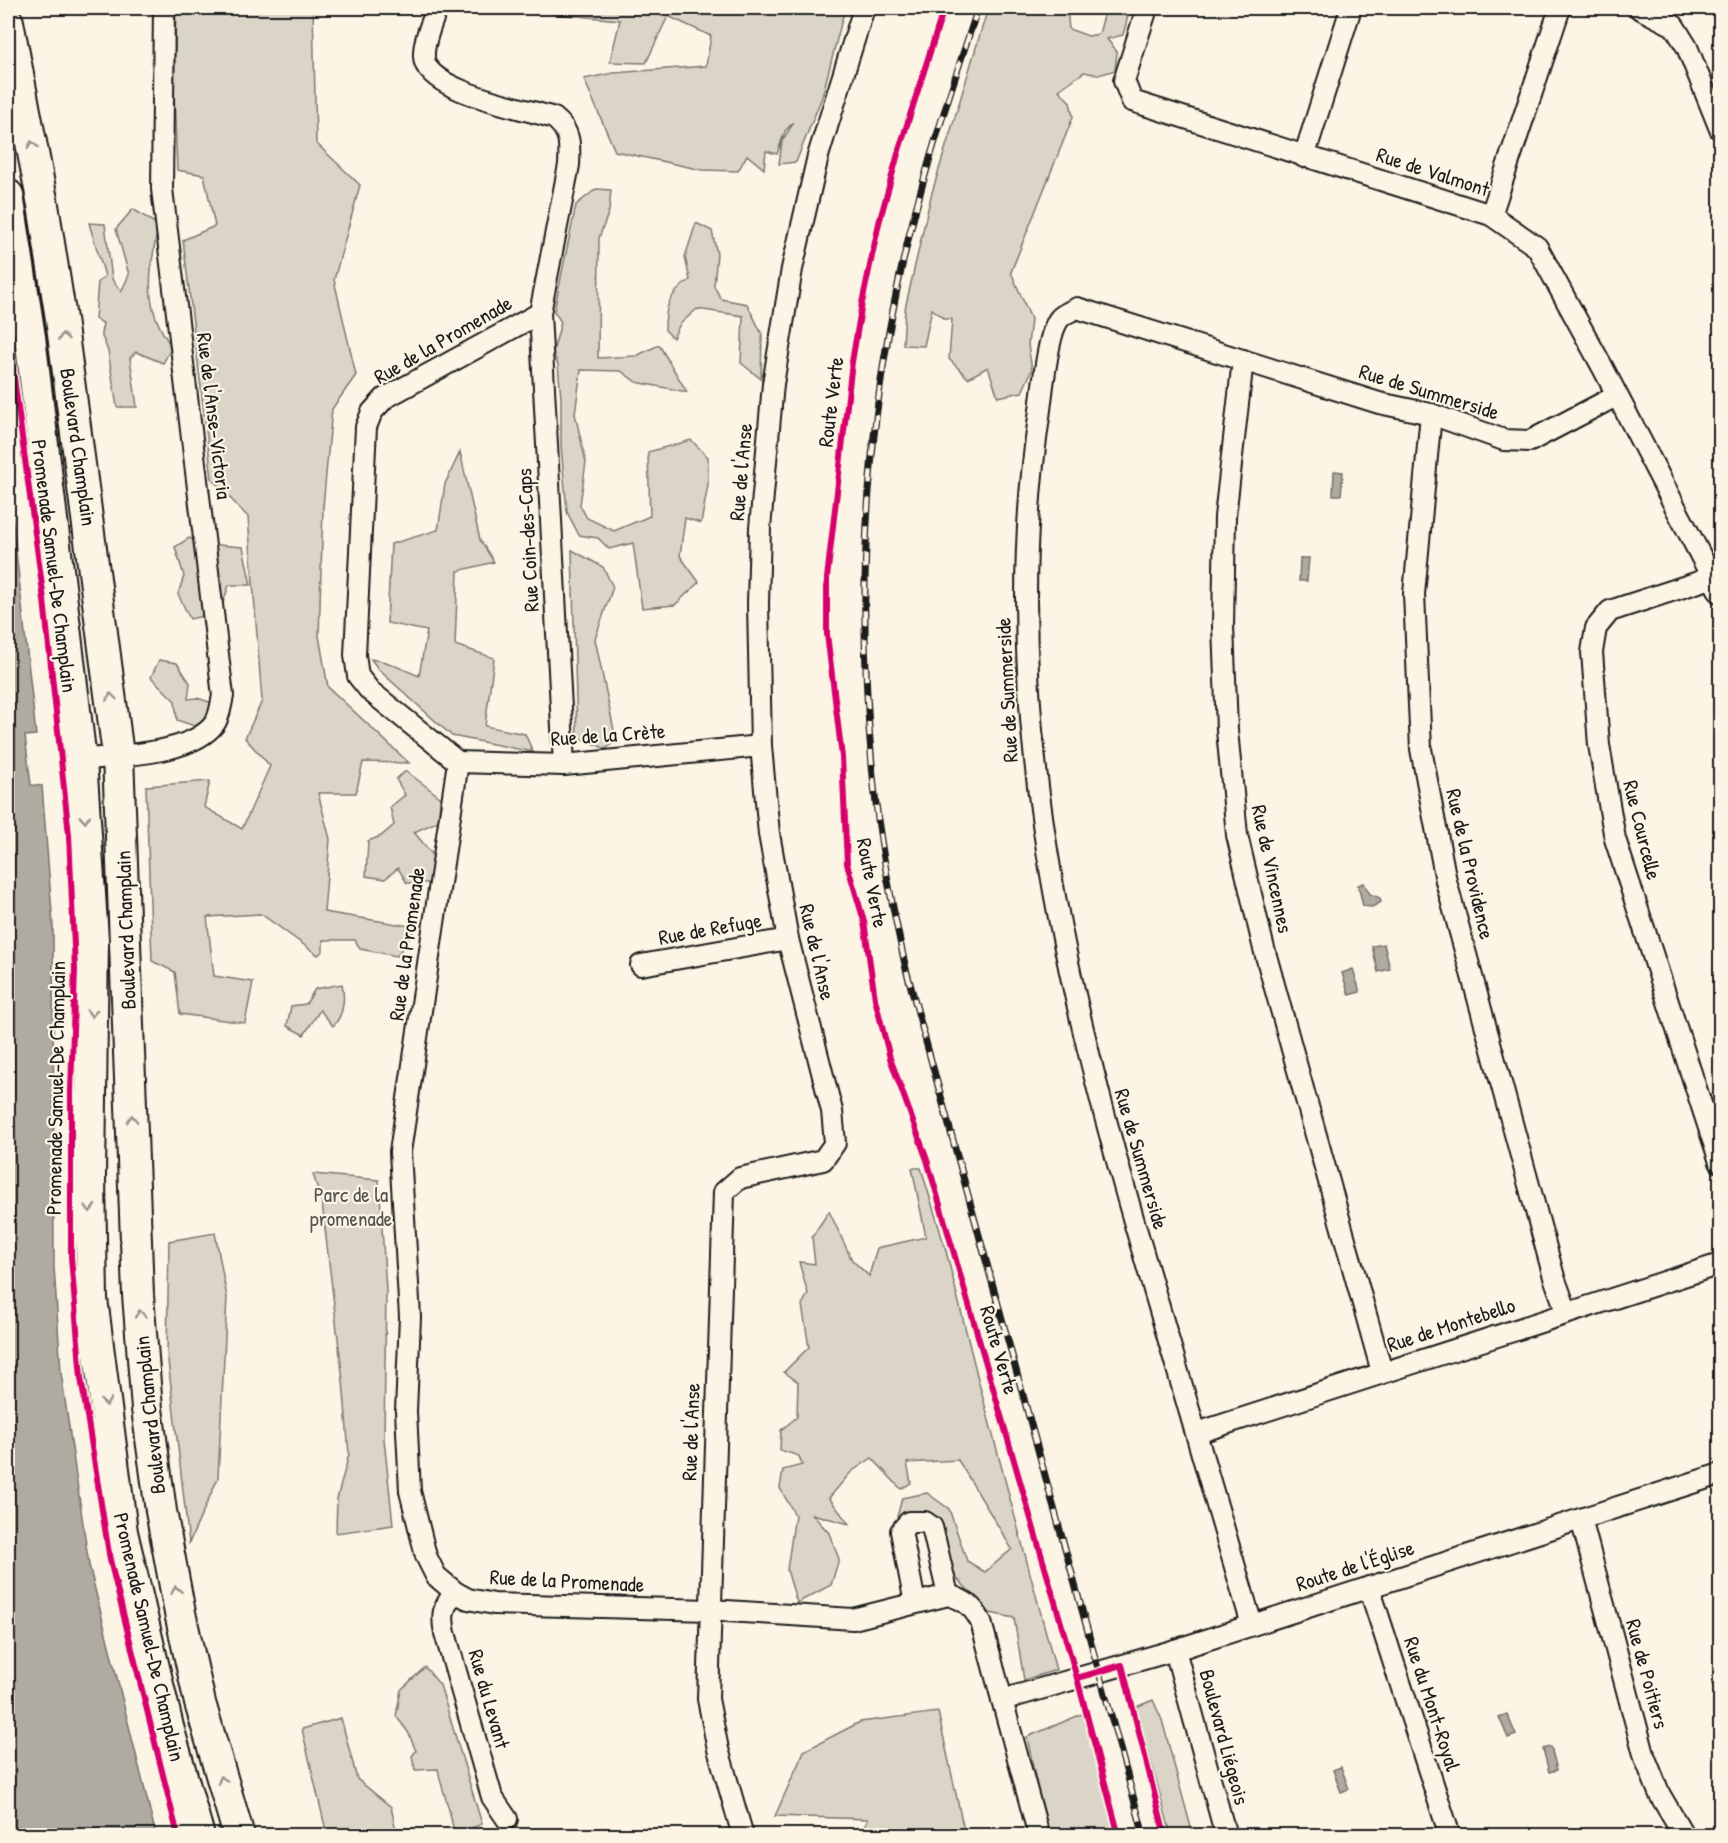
<svg xmlns="http://www.w3.org/2000/svg" width="1728" height="1843" font-family="'Patrick Hand',sans-serif">
	<style>
		.green { fill: #dbd5c8; stroke: #7c7872; stroke-width: 1.5 }
		.water { fill: #b0aba1; stroke: #75726c; stroke-width: 1.5 }
		.lines { fill: none; stroke-linecap: round; stroke-linejoin: round }
		.minor-casing { stroke: #1c1c1c; stroke-width: 24 }
		.primary-casing { stroke: #1c1c1c; stroke-width: 34 }
		.minor { stroke: #fcf5e5; stroke-width: 20 }
		.primary { stroke: #fcf5e5; stroke-width: 30 }
		.rail-casing { stroke: #1c1c1c; stroke-width: 7 }
		.rail { stroke: #fcf5e5; stroke-width: 4.5; stroke-dasharray: 14; stroke-linecap: butt }
		.cycleway-casing { stroke: #fcf5e5; stroke-width: 10 }
		.cycleway { stroke: #d6006c; stroke-width: 6 }
		.oneway { stroke: #97938b }
		.labels { text-anchor: middle; stroke-width: 4.5; stroke-linejoin: round; paint-order: stroke }
		.street-label { font-size: 21px; fill: #1c1c1c; stroke: #fcf5e5 }
		.park-label { font-size: 21px; fill: #555450; stroke: #fcf5e5 }
	</style>
	<rect width="100%" height="100%" fill="#fcf5e5"/>
	<filter id="ink" filterUnits="userSpaceOnUse"><feTurbulence type="fractalNoise" baseFrequency=".0167" numOctaves="2"/><feDisplacementMap in="SourceGraphic" scale="12" xChannelSelector="R" yChannelSelector="G"/><feConvolveMatrix kernelMatrix="1 2 1 2 8 2 1 2 1" color-interpolation-filters="sRGB"/></filter>
	<g filter="url(#ink)">
		<g class="green">
			<path d="M 176,8 L 313,8 L 316,143 L 360,185 L 334,280 L 356,375 L 332,409 L 323,507 L 319,636 L 328,687 L 409,763 L 363,762 L 356,793 L 318,793 L 330,839 L 324,912 L 416,927 L 397,956 L 360,949 L 355,940 L 323,940 L 323,951 L 318,955 L 261,914 L 207,917 L 214,976 L 253,982 L 245,1023 L 180,1014 L 175,972 L 152,961 L 146,786 L 210,781 L 204,807 L 242,829 L 270,766 L 245,738 L 262,701 L 248,517 L 212,479 L 183,240 L 215,226 L 204,175 L 177,170 L 174,93 Z"/>
			<path d="M 547,8 L 792,8 L 795,14 L 845,8 L 822,97 L 796,162 L 779,164 L 782,141 L 794,122 L 785,131 L 777,154 L 766,151 L 764,169 L 747,155 L 738,171 L 702,170 L 615,151 L 584,79 L 613,73 L 706,66 L 711,36 L 668,16 L 646,63 L 610,62 L 620,20 L 546,13 Z"/>
			<path d="M 988,8 L 1067,8 L 1069,29 L 1088,36 L 1099,34 L 1106,8 L 1130,8 L 1123,35 L 1107,39 L 1117,52 L 1115,70 L 1099,75 L 1084,72 L 1059,90 L 1070,102 L 1073,117 L 1011,272 L 1031,319 L 1028,345 L 1032,370 L 1022,392 L 998,397 L 988,367 L 968,378 L 949,359 L 952,319 L 945,319 L 932,309 L 924,346 L 903,345 L 905,309 L 931,196 Z"/>
			<path d="M 596,189 L 611,190 L 609,211 L 599,238 L 598,358 L 636,356 L 659,345 L 687,392 L 636,382 L 621,371 L 581,370 L 575,414 L 586,462 L 580,505 L 587,518 L 614,531 L 650,516 L 648,452 L 691,440 L 708,457 L 708,485 L 701,523 L 685,518 L 680,556 L 699,582 L 675,605 L 642,608 L 633,543 L 609,549 L 598,538 L 579,535 L 567,512 L 561,446 L 561,398 L 558,365 L 553,352 L 561,322 L 554,311 L 576,205 Z"/>
			<path d="M 133,209 L 158,225 C 150,273 141,305 172,347 L 163,363 L 136,352 L 130,358 L 137,407 L 117,407 L 108,351 L 101,334 L 103,323 L 95,319 L 98,282 L 105,276 L 89,223 L 105,224 L 112,279 L 121,292 L 129,275 L 116,229 Z"/>
			<path d="M 696,223 L 712,231 L 717,254 L 714,286 L 721,299 L 747,304 L 762,334 L 761,379 L 741,363 L 743,316 L 697,309 L 680,324 L 673,338 L 665,330 C 665,306 669,294 690,280 L 685,257 Z"/>
			<path d="M 460,452 L 480,540 L 494,562 L 458,571 L 455,645 L 494,658 L 485,726 L 525,734 L 533,752 L 452,736 L 379,670 L 371,659 L 386,662 L 419,676 L 427,631 L 387,623 L 391,544 L 438,530 L 445,484 Z"/>
			<path d="M 189,538 L 206,544 L 243,547 L 251,585 L 229,585 L 220,612 L 190,619 L 178,594 L 184,576 L 175,547 Z"/>
			<path d="M 572,550 L 603,567 L 613,587 L 595,639 L 616,740 L 606,749 L 577,737 Z"/>
			<path d="M 159,660 L 177,663 L 190,683 L 188,699 L 197,698 L 216,704 L 212,720 L 197,727 L 177,720 L 175,701 L 151,677 Z"/>
			<path d="M 406,771 L 440,797 L 439,821 L 414,832 L 432,854 L 437,883 L 407,883 L 398,868 L 385,879 L 366,876 L 368,841 L 381,836 L 394,825 L 390,807 L 405,795 L 396,779 Z"/>
			<path d="M 342,984 C 345,998 344,1015 333,1026 L 320,1010 L 304,1035 L 287,1026 L 291,1006 L 306,1004 L 315,989 Z"/>
			<path d="M 912,1168 L 921,1168 L 946,1251 L 980,1387 L 1056,1670 L 1024,1680 L 1014,1618 L 990,1613 L 949,1570 L 916,1514 L 897,1517 L 902,1498 L 927,1493 L 949,1509 L 967,1561 L 985,1572 L 1012,1549 L 958,1460 L 907,1463 L 911,1483 L 901,1489 L 872,1458 L 851,1472 L 829,1498 L 849,1524 L 812,1514 L 829,1533 L 839,1559 L 831,1585 L 797,1603 L 787,1570 L 795,1515 L 780,1488 L 783,1470 L 802,1465 L 799,1456 L 780,1450 L 781,1430 L 797,1417 L 798,1382 L 784,1372 L 809,1347 L 802,1305 L 808,1294 L 799,1262 L 815,1264 L 812,1237 L 829,1211 L 852,1260 L 869,1276 L 877,1248 L 926,1237 Z"/>
			<path d="M 313,1174 L 379,1180 L 386,1290 L 384,1439 L 393,1525 L 336,1533 L 337,1499 L 349,1454 L 343,1381 L 322,1203 Z"/>
			<path d="M 215,1233 L 227,1297 L 218,1478 L 189,1543 L 167,1352 L 169,1241 Z"/>
			<path d="M 425,1667 L 440,1685 L 482,1824 L 454,1835 C 452,1811 442,1793 438,1769 L 415,1770 L 412,1756 L 416,1751 L 408,1732 L 396,1716 L 401,1690 Z"/>
			<path d="M 1153,1700 L 1162,1720 L 1193,1835 L 1171,1835 L 1136,1707 Z"/>
			<path d="M 938,1712 L 965,1835 L 861,1835 L 868,1819 L 775,1816 L 804,1751 L 860,1722 Z"/>
			<path d="M 1082,1714 L 1117,1835 L 1047,1835 L 1027,1737 Z"/>
			<path d="M 341,1718 L 357,1779 L 391,1807 L 397,1835 L 327,1835 L 302,1729 Z"/>
		</g>
		<g class="water">
			<path d="M 1334,471 L 1343,472 L 1341,495 L 1333,495 Z"/>
			<path d="M 8,477 L 36,735 L 25,736 L 31,785 L 42,786 L 53,925 L 54,1267 L 61,1372 L 89,1565 L 156,1835 L 8,1835 Z"/>
			<path d="M 1300,558 L 1309,558 L 1307,581 L 1299,581 Z"/>
			<path d="M 1364,883 L 1370,894 L 1380,898 L 1381,902 L 1372,907 L 1363,906 L 1358,885 Z"/>
			<path d="M 1384,944 L 1390,969 L 1378,972 L 1372,946 Z"/>
			<path d="M 1353,969 L 1360,992 L 1349,995 L 1342,973 Z"/>
			<path d="M 1507,1714 L 1516,1735 L 1508,1738 L 1499,1717 Z"/>
			<path d="M 1551,1747 L 1557,1770 L 1549,1772 L 1543,1749 Z"/>
			<path d="M 1341,1767 L 1349,1789 L 1341,1792 L 1333,1770 Z"/>
		</g>
		<g class="lines">
			<g class="minor-casing">
				<g id="minor">
					<path d="M 437,8 C 432,23 423,41 424,57 C 425,92 526,108 554,118 C 571,131 570,145 569,165 L 540,313 L 385,398 L 372,412 L 366,427 L 355,655 L 358,676 L 370,691 L 458,762 L 400,1152 L 410,1317 L 406,1411 L 410,1491 L 426,1556 L 436,1576 L 455,1592 L 468,1599 L 494,1604 L 710,1610 L 853,1619 L 948,1595 C 965,1600 973,1606 981,1622 L 1039,1836"/>
					<path d="M 1147,8 L 1124,81 L 1132,101 L 1491,215 L 1537,247 L 1603,368 L 1720,593"/>
					<path d="M 1639,8 L 1674,26 L 1687,47 L 1720,129"/>
					<path d="M 1304,157 L 1351,8"/>
					<path d="M 1491,215 L 1560,8"/>
					<path d="M 540,313 L 564,765"/>
					<path d="M 1243,360 L 1225,517 L 1223,626 L 1227,730 L 1237,835 L 1263,945 L 1382,1372"/>
					<path d="M 1431,414 L 1414,594 L 1421,749 L 1446,881 L 1554,1277 L 1567,1313"/>
					<path d="M 1720,575 L 1610,611 L 1596,628 L 1592,652 L 1599,745 L 1615,839 L 1720,1162"/>
					<path d="M 81,760 C 119,755 192,755 215,723 C 220,716 221,704 223,696 L 162,189 L 164,8"/>
					<path d="M 458,762 L 564,765 L 761,746"/>
					<path d="M 641,965 L 788,939"/>
					<path d="M 1197,1433 L 1720,1264"/>
					<path d="M 1581,1519 L 1645,1758 L 1660,1795 L 1684,1836"/>
					<path d="M 1369,1587 L 1450,1836"/>
					<path d="M 455,1592 C 443,1607 441,1614 445,1633 L 492,1797 L 507,1819"/>
					<path d="M 915,1603 L 901,1531 L 909,1522 L 925,1522 L 932,1527 L 948,1595"/>
					<path d="M 1252,1625 C 1213,1491 1173,1358 1135,1225 C 1060,963 999,698 1038,424 C 1042,402 1046,333 1060,318 C 1063,314 1072,311 1077,308 L 1379,403 L 1431,414 L 1504,440 L 1530,441 L 1616,396"/>
					<path d="M 1175,1650 L 1226,1836"/>
					<path d="M 1002,1700 L 1175,1650 L 1720,1474"/>
					<path d="M 743,1836 L 718,1749 L 708,1699 L 724,1192 L 740,1178 L 823,1160 L 835,1143 L 832,1111 L 788,939 L 769,834 L 761,746 L 758,604 L 760,528 L 773,384 L 792,269 L 818,156 L 864,8"/>
				</g>
			</g>
			<g class="primary-casing">
				<g id="primary">
					<path d="M 8,22 L 43,205 L 61,319 L 118,755 L 138,1295 L 147,1409 L 161,1511 L 180,1613 L 200,1703 L 239,1836"/>
					<path d="M 8,195 L 30,337 L 81,760 L 93,939 L 90,1177 L 92,1299 L 122,1532 L 168,1727 L 199,1836"/>
				</g>
			</g>
			<use href="#minor" class="minor"/>
			<use href="#primary" class="primary"/>
			<g class="rail-casing">
				<path id="rail" d="M 978,8 C 945,107 912,207 893,310 C 863,464 858,620 873,776 C 879,841 892,905 906,969 L 1144,1836"/>
			</g>
			<use href="#rail" class="rail"/>
			<g class="cycleway-casing">
				<g id="cycleway">
					<path d="M 944,8 L 899,150 L 879,223 L 862,303 L 852,362 L 827,578 L 827,634 L 842,757 L 847,864 L 864,921 L 875,999 L 890,1058 L 927,1160 L 1077,1678 L 1119,1836"/>
					<path d="M 8,334 L 44,600 L 69,835 L 75,969 L 71,1092 L 71,1257 L 81,1378 L 110,1560 L 178,1836"/>
					<path d="M 1077,1678 L 1122,1665 L 1165,1836"/>
				</g>
			</g>
			<use href="#cycleway" class="cycleway"/>
		</g>
		<defs><path id="oneway-chevron" d="M-2-3.5L2.5 0L-2 3.5" fill="none" stroke-width="1.6" stroke-linecap="round" stroke-linejoin="round" transform="scale(1.5)"/></defs>
		<g class="oneway">
			<use href="#oneway-chevron" transform="translate(32 145) rotate(-101)"/>
			<use href="#oneway-chevron" transform="translate(63 337) rotate(-98)"/>
			<use href="#oneway-chevron" transform="translate(111 697) rotate(-98)"/>
			<use href="#oneway-chevron" transform="translate(85 819) rotate(86)"/>
			<use href="#oneway-chevron" transform="translate(92 1013) rotate(91)"/>
			<use href="#oneway-chevron" transform="translate(132 1119) rotate(-92)"/>
			<use href="#oneway-chevron" transform="translate(90 1208) rotate(89)"/>
			<use href="#oneway-chevron" transform="translate(140 1314) rotate(-95)"/>
			<use href="#oneway-chevron" transform="translate(106 1402) rotate(82)"/>
			<use href="#oneway-chevron" transform="translate(176 1590) rotate(-101)"/>
			<use href="#oneway-chevron" transform="translate(222 1780) rotate(-107)"/>
		</g>
	</g>
	<g class="labels">
		<g class="street-label">
			<text transform="translate(1433 172) rotate(18)" y="7">Rue de Valmont</text>
			<text transform="translate(443 340) rotate(-30)" y="7">Rue de la Promenade</text>
			<text transform="translate(1429 392) rotate(17)" y="7">Rue de Summerside</text>
			<text transform="translate(831 402) rotate(-83)" y="7">Route Verte</text>
			<text transform="translate(214 416) rotate(83)" y="7">Rue de l'Anse-Victoria</text>
			<text transform="translate(78 447) rotate(82)" y="7">Boulevard Champlain</text>
			<text transform="translate(741 472) rotate(-85)" y="7">Rue de l'Anse</text>
			<text transform="translate(528 540) rotate(-93)" y="7">Rue Coin-des-Caps</text>
			<text transform="translate(54 566) rotate(83)" y="7">Promenade Samuel-De Champlain</text>
			<text transform="translate(1007 690) rotate(-93)" y="7">Rue de Summerside</text>
			<text transform="translate(608 735) rotate(-4)" y="7">Rue de la Crète</text>
			<text transform="translate(1642 830) rotate(76)" y="7">Rue Courcelle</text>
			<text transform="translate(1470 864) rotate(77)" y="7">Rue de la Providence</text>
			<text transform="translate(1272 869) rotate(78)" y="7">Rue de Vincennes</text>
			<text transform="translate(872 883) rotate(79)" y="7">Route Verte</text>
			<text transform="translate(710 929) rotate(-10)" y="7">Rue de Refuge</text>
			<text transform="translate(126 930) rotate(-92)" y="7">Boulevard Champlain</text>
			<text transform="translate(407 944) rotate(-82)" y="7">Rue de la Promenade</text>
			<text transform="translate(817 952) rotate(77)" y="7">Rue de l'Anse</text>
			<text transform="translate(56 1088) rotate(-89)" y="7">Promenade Samuel-De Champlain</text>
			<text transform="translate(1141 1159) rotate(74)" y="7">Rue de Summerside</text>
			<text transform="translate(1451 1325) rotate(-18)" y="7">Rue de Montebello</text>
			<text transform="translate(999 1350) rotate(74)" y="7">Route Verte</text>
			<text transform="translate(150 1415) rotate(-96)" y="7">Boulevard Champlain</text>
			<text transform="translate(691 1432) rotate(-88)" y="7">Rue de l'Anse</text>
			<text transform="translate(1355 1566) rotate(-18)" y="7">Route de l'Église</text>
			<text transform="translate(567 1581) rotate(3)" y="7">Rue de la Promenade</text>
			<text transform="translate(149 1637) rotate(77)" y="7">Promenade Samuel-De Champlain</text>
			<text transform="translate(1647 1674) rotate(75)" y="7">Rue de Poitiers</text>
			<text transform="translate(489 1699) rotate(74)" y="7">Rue du Levant</text>
			<text transform="translate(1432 1704) rotate(72)" y="7">Rue du Mont-Royal</text>
			<text transform="translate(1224 1737) rotate(75)" y="7">Boulevard Liégeois</text>
		</g>
		<g class="park-label">
			<text x="351" y="1202">Parc de la<tspan x="351" dy="24">promenade</tspan></text>
		</g>
	</g>
	<rect width="1728" height="1843" fill="none" stroke="#fcf5e5" stroke-width="30"/>
	<rect x="15" y="15" width="1698" height="1813" fill="none" stroke="#1c1c1c" stroke-width="2" filter="url(#ink)"/>
</svg>
